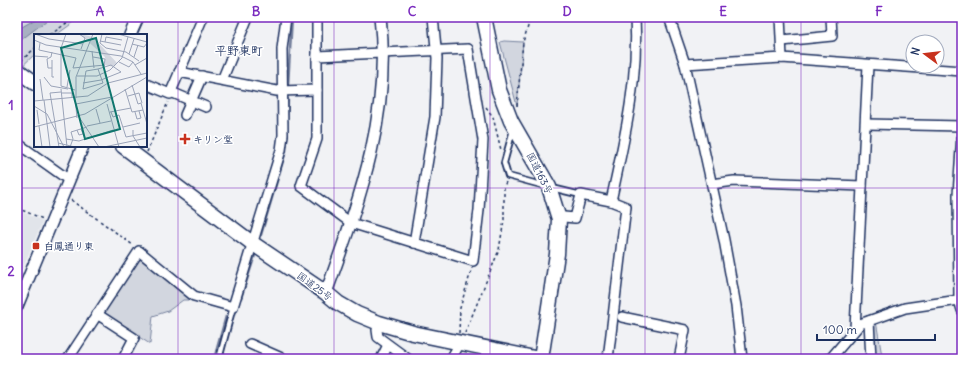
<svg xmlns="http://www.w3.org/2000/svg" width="979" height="376" font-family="Delius,'Klee One',sans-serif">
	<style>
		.built { fill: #e1e4ea }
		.green { fill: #d2d6df; stroke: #76829e }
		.water { fill: #a8b0c2; stroke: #707c9a }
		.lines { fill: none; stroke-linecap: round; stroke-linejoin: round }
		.stream { stroke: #707c9a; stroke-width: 2.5 }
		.service-casing { stroke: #1b2f5e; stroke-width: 8 }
		.minor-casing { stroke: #1b2f5e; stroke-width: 12 }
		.tertiary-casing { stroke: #1b2f5e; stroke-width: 14 }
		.trunk-casing { stroke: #1b2f5e; stroke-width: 17 }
		.path { stroke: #1b2f5e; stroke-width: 1.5; stroke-dasharray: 3 3; stroke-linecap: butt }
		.service { stroke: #fff; stroke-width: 4.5 }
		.minor { stroke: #fff; stroke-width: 9 }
		.tertiary { stroke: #fff; stroke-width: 11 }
		.trunk { stroke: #fff; stroke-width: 14 }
		.grid { fill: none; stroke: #7b2cbf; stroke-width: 1; stroke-opacity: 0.55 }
		.poi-dot { fill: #c8321e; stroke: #fff; stroke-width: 1.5 }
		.labels { text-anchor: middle; stroke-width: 3; stroke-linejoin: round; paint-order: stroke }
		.poi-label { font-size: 10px; font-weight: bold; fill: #1b2f5e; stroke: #fff; text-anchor: start }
		.street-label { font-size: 10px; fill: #1b2f5e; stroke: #fff }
		.quarter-label { font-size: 12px; font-weight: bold; fill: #1b2f5e; stroke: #fff }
		.inset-road { fill: none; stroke: #9ba4b9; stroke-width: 1 }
		.view { fill: #0f766e; fill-opacity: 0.15; stroke: #0f766e; stroke-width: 2 }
		.inset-edge { fill: none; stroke: #1b2f5e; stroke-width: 2 }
		.neatline { fill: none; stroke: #7b2cbf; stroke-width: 1.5 }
		.grid-label { font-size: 13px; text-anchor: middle; font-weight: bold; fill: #7b2cbf }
	</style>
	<rect width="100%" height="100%" fill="#f1f2f5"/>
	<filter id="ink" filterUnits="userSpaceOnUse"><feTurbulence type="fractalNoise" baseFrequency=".025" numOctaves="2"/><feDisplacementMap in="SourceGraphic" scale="8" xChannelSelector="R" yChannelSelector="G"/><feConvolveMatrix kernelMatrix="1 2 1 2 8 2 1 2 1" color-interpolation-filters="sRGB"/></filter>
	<g filter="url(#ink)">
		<path class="built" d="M 17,210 L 43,221 L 17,281 Z"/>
		<g class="green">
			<path d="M 17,17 L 81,17 L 56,35 L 35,35 L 35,54 L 17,71 Z"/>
			<path d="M 504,41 L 523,42 L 517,106 L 500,42 Z"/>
			<path d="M 138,259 L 143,259 L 191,300 L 183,300 L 168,311 L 153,316 L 150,344 L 106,316 L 104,311 Z"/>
			<path d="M 876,321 L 882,356 L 875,358 L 873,325 Z"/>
		</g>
		<path class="water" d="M 39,17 L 51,17 L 17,43 L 17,30 Z"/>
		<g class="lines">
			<g class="stream">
				<path d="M 288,85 L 292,17"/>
				<path d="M 261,235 L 286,151 L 288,99"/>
				<path d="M 241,298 L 255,255"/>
				<path d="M 214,359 L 226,316"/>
			</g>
			<g class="service-casing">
				<g id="service">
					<path d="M 513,130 L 504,163 L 508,176 L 545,186"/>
					<path d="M 552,188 L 581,195"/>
					<path d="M 219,359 L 233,307"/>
				</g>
			</g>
			<g class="minor-casing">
				<g id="minor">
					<path d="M 317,17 L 317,56"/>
					<path d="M 669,17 L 685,64 L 724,240 L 736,306 L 742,359"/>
					<path d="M 780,17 L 782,58"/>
					<path d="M 782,41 L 832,36 L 831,17"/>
					<path d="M 468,49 L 483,140 L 479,210 L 473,261 L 351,223 L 301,186 L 317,139 L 317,56 Z"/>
					<path d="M 685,64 L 782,58 L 962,71"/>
					<path d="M 179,72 L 277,91 L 317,90"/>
					<path d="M 222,80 L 248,17"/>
					<path d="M 146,84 L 170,94 L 203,17"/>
					<path d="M 171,92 L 206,107"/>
					<path d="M 185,115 L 202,76"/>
					<path d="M 866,124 L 962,126"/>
					<path d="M 962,133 L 958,195 L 959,300 L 962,310"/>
					<path d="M 17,143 L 69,180"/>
					<path d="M 712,184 L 734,181 L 862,186"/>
					<path d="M 611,201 C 624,141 639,79 635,17"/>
					<path d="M 559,219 L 564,217 L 575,218 L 581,195 L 611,201 L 626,207 L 608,359"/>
					<path d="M 414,243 L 435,117 L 437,58 L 433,17"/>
					<path d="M 97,314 L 134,338 L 123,359"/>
					<path d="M 622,317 L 685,330 L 679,359"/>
					<path d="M 869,321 L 871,359"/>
					<path d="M 379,323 L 377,330 L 378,337 L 408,359"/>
					<path d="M 855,329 L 868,65"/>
					<path d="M 250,344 L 284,359"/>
					<path d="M 68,359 L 139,251 L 194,296 L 233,307 L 281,150 L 283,135 L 282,49 L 286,17"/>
					<path d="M 381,359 L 388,345"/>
					<path d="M 451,359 L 460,343"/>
					<path d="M 827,359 L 831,358 L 860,324 L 905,308 L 959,300 L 962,297"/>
				</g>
			</g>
			<g class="tertiary-casing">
				<g id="tertiary">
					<path d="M 130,35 L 138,17"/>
					<path d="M 326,293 C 358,203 392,115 380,17"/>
					<path d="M 17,306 L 83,146"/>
				</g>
			</g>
			<g class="trunk-casing">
				<g id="trunk">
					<path d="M 484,17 L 499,90 L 511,121 L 549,187 L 559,219 L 557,254 L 541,359"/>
					<path d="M 17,70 L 35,83"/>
					<path d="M 123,146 L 252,243 L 326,293 L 338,303 L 357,314 L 379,323 L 413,333 L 539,359"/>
				</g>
			</g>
			<g class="path">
				<path d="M 50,35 L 75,17"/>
				<path d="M 21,61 L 35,48"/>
				<path d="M 517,106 L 523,42 L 531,17"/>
				<path d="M 486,107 L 493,117 L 501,150"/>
				<path d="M 147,152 L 168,102"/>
				<path d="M 71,200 L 133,245"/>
				<path d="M 17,208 L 43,219"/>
				<path d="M 459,333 L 460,308 L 472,268"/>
				<path d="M 465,333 L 499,250 L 504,220 L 504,186 L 506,182"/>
			</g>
			<use href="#service" class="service"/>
			<use href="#minor" class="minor"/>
			<use href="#tertiary" class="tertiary"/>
			<use href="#trunk" class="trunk"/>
		</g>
	</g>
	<path class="grid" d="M 178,17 L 178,359M 334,17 L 334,359M 490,17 L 490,359M 645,17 L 645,359M 801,17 L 801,359M 17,188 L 962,188"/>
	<g class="poi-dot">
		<path d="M183 133h4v4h4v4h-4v4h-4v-4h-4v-4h4z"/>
		<rect x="32" y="242" width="8" height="8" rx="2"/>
	</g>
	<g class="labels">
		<g class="poi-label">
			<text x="193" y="143">キリン堂</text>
			<text x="44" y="250">白鳳通り東</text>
		</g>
		<g class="street-label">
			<text transform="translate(540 173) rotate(63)" y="4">国道163号</text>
			<text transform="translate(315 286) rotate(36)" y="4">国道25号</text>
		</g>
		<g class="quarter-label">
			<text x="239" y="55">平野東町</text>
		</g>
	</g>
	<g transform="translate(34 34)">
		<rect width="113" height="113" fill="#f1f2f5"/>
		<path d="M 46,0 L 59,3 L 83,29 L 80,33 L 71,31 L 71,23 Z" fill="#d2d6df"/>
		<path class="inset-road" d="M 1,0 L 15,5 L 49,10M 32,0 L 27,14 L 27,52 L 41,56M 45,0 L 51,4 L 47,15M 68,0 L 66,9 L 72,14 L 92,18 L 105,27M 84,0 L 113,8M 0,6 L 12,11 L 87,22 L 99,28 L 107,40M 66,7 L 87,11M 71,8 L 72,3 L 88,6M 6,9 L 5,16 L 42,24 L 39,34 L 71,31M 98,10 L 110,13 L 113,9M 58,17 L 60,34M 18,18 L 17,23 L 13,25 L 14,34 L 18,34M 95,20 L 100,5M 0,22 L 14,23M 59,23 L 71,25 L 70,32M 100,23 L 104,11M 18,26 L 18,43 L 20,43M 85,28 L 95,33 L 99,28M 101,31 L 113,24M 64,35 L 69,49 L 49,55 L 52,37 ZM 64,35 L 77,31 L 87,38M 43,42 L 63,42 L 76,36 L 88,24 L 94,3M 10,43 L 17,52 L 34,55M 6,45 L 9,66M 49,49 L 67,46 L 87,38M 98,51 L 104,70 L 107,69 L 113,90M 33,53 L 36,36M 27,55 L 33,113M 91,55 L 98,78 L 109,76M 27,59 L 38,59 L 38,64M 94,62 L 105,59 L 108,69M 41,64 L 43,84M 42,64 L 42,43 L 59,0M 10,66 L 16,113M 0,67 L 54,62 L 74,49 L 113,39M 42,70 L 78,63 L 79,65M 73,70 L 85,113M 0,72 L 13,80 L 30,113M 62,75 L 66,89M 3,76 L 5,90M 76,78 L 97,74M 77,78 L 79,83 L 85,81 L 92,103 L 113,99M 101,78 L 103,85 L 107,84 L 105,77M 45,83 L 65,113M 5,92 L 8,113M 53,92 L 77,87M 0,93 L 51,80 L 113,43M 89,93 L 106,89M 43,96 L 45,101 L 49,100 L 47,95M 99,96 L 99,102 L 106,113M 32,105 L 45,107 L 79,96M 24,109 L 41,113M 25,113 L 16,59 L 27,58M 36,113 L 39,105 L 37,98 L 53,93M 70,113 L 113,104"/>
		<path class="view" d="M 62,4 L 86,95 L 51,105 L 27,14 Z"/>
		<rect width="113" height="113" class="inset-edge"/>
	</g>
	<rect width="979" height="376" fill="none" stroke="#fff" stroke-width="44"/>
	<g transform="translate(925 54) rotate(285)"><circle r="19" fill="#ffffff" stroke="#a4acbf"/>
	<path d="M0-3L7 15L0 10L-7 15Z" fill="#c8321e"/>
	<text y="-6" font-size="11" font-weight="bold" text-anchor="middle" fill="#1b2f5e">N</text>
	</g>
	<path d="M817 334v6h118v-6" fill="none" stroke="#1b2f5e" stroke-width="2"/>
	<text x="823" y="334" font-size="12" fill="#1b2f5e" stroke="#ffffff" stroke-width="3" paint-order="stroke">100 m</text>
	<rect x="22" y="22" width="935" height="332" class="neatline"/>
	<g class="grid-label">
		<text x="100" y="16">A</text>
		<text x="256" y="16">B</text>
		<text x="412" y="16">C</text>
		<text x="567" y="16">D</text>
		<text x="723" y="16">E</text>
		<text x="879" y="16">F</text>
		<text x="11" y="110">1</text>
		<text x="11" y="276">2</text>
	</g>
</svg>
